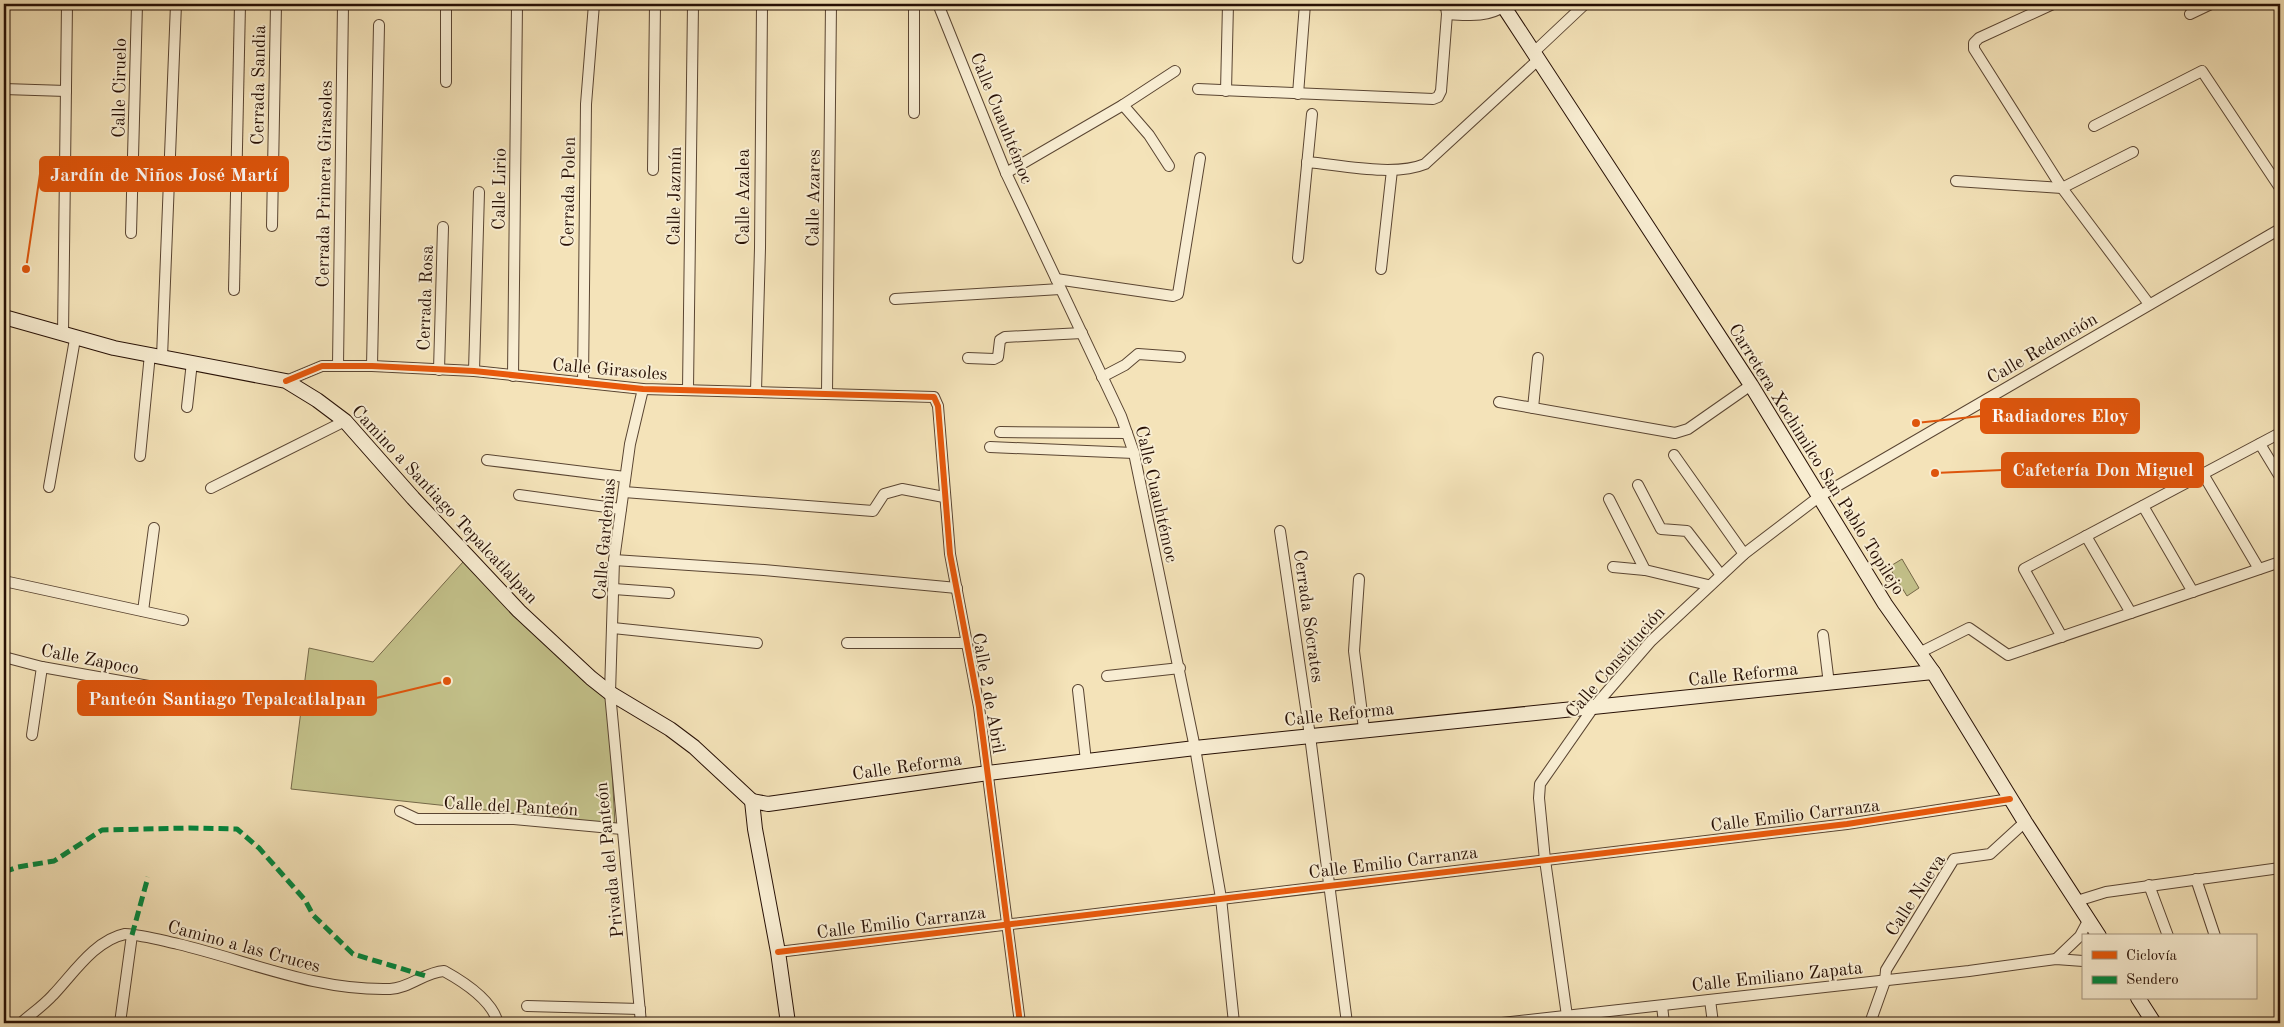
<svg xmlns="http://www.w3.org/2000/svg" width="2284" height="1027" font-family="'Old Standard TT',serif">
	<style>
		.green { fill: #c3c18a; stroke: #756848 }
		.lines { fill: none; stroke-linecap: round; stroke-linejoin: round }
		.street-casing { stroke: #5a4532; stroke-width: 12 }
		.secondary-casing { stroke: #271005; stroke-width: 16 }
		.street { stroke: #f8edd2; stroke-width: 10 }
		.secondary { stroke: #f8edd2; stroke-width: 14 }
		.quiet { stroke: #00873e; stroke-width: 5; stroke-dasharray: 10 5; stroke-linecap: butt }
		.cycleway-casing { stroke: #f8edd2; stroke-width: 9 }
		.cycleway { stroke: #e8590c; stroke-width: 6 }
		.labels { text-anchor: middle; stroke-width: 4; stroke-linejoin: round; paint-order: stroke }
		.street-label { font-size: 18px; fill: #271005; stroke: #f8edd2 }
		.leader { fill: none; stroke: #de550c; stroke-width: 2 }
		.callout-dot { fill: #de550c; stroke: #f8edd2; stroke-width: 2 }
		.callout { fill: #de550c; stroke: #de550c; stroke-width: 2 }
		.callout-label { font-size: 19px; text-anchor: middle; font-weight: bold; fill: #fff }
	</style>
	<rect width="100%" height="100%" fill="#f4e3b9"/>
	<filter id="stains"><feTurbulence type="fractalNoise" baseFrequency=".004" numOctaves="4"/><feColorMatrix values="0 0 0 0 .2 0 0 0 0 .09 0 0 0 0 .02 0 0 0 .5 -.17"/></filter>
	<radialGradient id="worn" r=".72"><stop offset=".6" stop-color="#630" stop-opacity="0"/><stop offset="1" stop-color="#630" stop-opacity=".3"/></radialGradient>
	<g class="green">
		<path d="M 1902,559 L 1919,588 L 1907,596 L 1889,567 Z"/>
		<path d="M 463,562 L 608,700 L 615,824 L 291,789 L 309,648 L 373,662 Z"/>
	</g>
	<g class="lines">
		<g class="street-casing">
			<g id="street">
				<path d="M 446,4 L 446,82"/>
				<path d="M 938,4 L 1006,173 L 1121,416 L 1134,453 L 1195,748 L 1221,898 L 1234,1023"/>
				<path d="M 2053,4 L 1979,38 L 1974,43 L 1974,49 L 2062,188 L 2149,304"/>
				<path d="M 1447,14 C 1467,15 1487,18 1504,6"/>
				<path d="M 2190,14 L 2211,4"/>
				<path d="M 1534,52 L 1585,4"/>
				<path d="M 4,89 L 66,91"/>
				<path d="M 1198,89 L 1433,99 L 1438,97 L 1441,91 L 1447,14 L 1446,7 L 1441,4"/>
				<path d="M 1226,91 L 1228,4"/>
				<path d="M 1298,94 L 1305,4"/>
				<path d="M 1123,105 L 1149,135 L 1169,166"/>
				<path d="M 914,113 L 914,4"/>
				<path d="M 2094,126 L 2202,71 L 2280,188"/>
				<path d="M 1307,162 C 1341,165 1394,177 1425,164 L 1539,59"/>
				<path d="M 653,170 L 655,4"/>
				<path d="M 1006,173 L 1123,105 L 1175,71"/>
				<path d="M 1956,181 L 2062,188 L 2133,152"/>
				<path d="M 272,226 L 276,4"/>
				<path d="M 131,233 L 137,4"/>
				<path d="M 1298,258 L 1312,114"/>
				<path d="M 1381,269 L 1392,170"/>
				<path d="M 1056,279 L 1173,296 L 1178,294 L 1200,158"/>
				<path d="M 234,290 L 240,4"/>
				<path d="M 895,299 L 1060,289"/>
				<path d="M 63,335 L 67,4"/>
				<path d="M 162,357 L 176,4"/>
				<path d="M 968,358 L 994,359 L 998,357 L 1000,340 L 1005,337 L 1082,333"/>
				<path d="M 338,365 L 343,4"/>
				<path d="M 372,366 L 379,25"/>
				<path d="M 439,370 L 443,227"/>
				<path d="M 474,371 L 479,192"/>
				<path d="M 513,376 L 517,4"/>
				<path d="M 1102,377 L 1125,365 L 1138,354 L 1180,357"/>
				<path d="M 286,381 L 322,366 L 372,366 L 474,371 L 643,389 L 934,397 L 938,406 L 950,554 L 979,707 L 1020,1023"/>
				<path d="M 583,381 L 586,104 L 594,4"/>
				<path d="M 688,389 L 693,4"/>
				<path d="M 756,391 L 760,248 L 762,4"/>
				<path d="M 827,393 L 831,4"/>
				<path d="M 1499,402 L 1675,433 L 1688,429 L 1751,385"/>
				<path d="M 187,407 L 192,362"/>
				<path d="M 1533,408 L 1538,358"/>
				<path d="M 1000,432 L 1127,433"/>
				<path d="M 2260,444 L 2280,477"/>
				<path d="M 990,447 L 1134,453"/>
				<path d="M 1674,455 L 1744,554"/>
				<path d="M 140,456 L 150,354"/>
				<path d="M 487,460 L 625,477"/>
				<path d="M 2203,474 L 2259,569"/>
				<path d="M 1638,485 L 1661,529 L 1687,531 L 1721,575"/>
				<path d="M 49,487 L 75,339"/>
				<path d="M 211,488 L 345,421"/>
				<path d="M 624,492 L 873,511 L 884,494 L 902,489 L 944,497"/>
				<path d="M 519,495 L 621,509"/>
				<path d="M 1609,499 L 1645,570"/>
				<path d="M 2143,506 L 2193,592"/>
				<path d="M 1280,531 L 1310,736 L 1347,1023"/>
				<path d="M 2086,536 L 2131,613"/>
				<path d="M 614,560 L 764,570 L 957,588"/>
				<path d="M 1613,567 L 1645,570 L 1708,585"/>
				<path d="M 1359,579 L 1354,651 L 1364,729"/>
				<path d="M 4,581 L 183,620"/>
				<path d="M 614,589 L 669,593"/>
				<path d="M 143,611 L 154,528"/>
				<path d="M 613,628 L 757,643"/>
				<path d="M 1823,635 L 1829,684"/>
				<path d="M 2062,637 L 2024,569 L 2280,433"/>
				<path d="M 847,643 L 965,643"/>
				<path d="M 1919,653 L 1969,628 L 2008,655 L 2280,562"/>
				<path d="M 4,657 L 42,667 L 171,690"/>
				<path d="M 1107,676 L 1180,668"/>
				<path d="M 1078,690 L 1086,761"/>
				<path d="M 32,735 L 42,667"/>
				<path d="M 400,811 L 417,819 L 514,819 L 622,829"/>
				<path d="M 2196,879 L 2215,936"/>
				<path d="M 2149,885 L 2168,936"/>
				<path d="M 2077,901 L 2106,892 L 2280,868"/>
				<path d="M 778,952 L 1847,824 L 2010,799"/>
				<path d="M 2056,959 L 2080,936 L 2089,919"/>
				<path d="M 1710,1000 L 1713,1023"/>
				<path d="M 527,1006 L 640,1009"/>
				<path d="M 1662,1006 L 1664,1023"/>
				<path d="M 21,1023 C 31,1014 43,1006 53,995 C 73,974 95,940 125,934 C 143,935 160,940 178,944 C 249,961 316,991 390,989 C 410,988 425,972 444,971 C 464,982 492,1000 498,1023"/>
				<path d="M 120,1023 L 132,935"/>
				<path d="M 641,1023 L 610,693 L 614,560 L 630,444 L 643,389"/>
				<path d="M 1502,1023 L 1969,971 L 2056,959 L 2083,961"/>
				<path d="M 1568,1023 L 1545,860 L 1539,798 L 1540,784 L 1593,708 L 1651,641 L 1744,554 L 1820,496 L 2280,229"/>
				<path d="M 1870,1023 L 1885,981 L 1886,970 L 1954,859 L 1990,854 L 2025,822"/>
			</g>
		</g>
		<g class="secondary-casing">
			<g id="secondary">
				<path d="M 1502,4 L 1751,385 L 1885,604 L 1933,672 L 2025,822 L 2099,936"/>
				<path d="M 4,317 L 114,348 L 286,381 L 317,400 L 345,421 L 413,498 L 519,611 L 591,678 L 610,693 L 670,729 L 694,747 L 752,801"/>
				<path d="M 752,801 L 768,804 L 988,773 L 1195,748 L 1933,672"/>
				<path d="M 752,801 L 755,829 L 778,952 L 788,1023"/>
				<path d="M 2138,998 L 2154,1023"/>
			</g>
		</g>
		<use href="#street" class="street"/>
		<use href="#secondary" class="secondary"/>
		<g class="quiet">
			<path d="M 4,872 L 18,867 L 54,861 L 102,830 L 189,828 L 237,829 L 259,848 L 305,900 L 313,915 L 353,954 L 426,976"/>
			<path d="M 132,935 L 148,877"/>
		</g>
		<g class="cycleway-casing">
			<g id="cycleway">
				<path d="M 286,381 L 322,366 L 372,366 L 474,371 L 643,389 L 934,397 L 938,406 L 950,554 L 979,707 L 1020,1023"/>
				<path d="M 778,952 L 1847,824 L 2010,799"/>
			</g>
		</g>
		<use href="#cycleway" class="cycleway"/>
	</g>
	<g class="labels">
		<g class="street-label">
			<text transform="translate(258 85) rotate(-89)" y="6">Cerrada Sandia</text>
			<text transform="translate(119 88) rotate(-89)" y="6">Calle Ciruelo</text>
			<text transform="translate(1002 118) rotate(68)" y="6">Calle Cuauhtémoc</text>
			<text transform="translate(324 184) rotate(-89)" y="6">Cerrada Primera Girasoles</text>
			<text transform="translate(499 189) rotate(-89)" y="6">Calle Lirio</text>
			<text transform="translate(568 192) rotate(-89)" y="6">Cerrada Polen</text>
			<text transform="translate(674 196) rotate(-89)" y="6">Calle Jazmín</text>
			<text transform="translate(743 197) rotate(-90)" y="6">Calle Azalea</text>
			<text transform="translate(813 198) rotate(-89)" y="6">Calle Azares</text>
			<text transform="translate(425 298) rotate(-88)" y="6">Cerrada Rosa</text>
			<text transform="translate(2042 348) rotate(-30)" y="6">Calle Redención</text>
			<text transform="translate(610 369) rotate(5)" y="6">Calle Girasoles</text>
			<text transform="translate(1817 459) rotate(58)" y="6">Carretera Xochimilco San Pablo Topilejo</text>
			<text transform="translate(1157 494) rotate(77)" y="6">Calle Cuauhtémoc</text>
			<text transform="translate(445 504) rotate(47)" y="6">Camino a Santiago Tepalcatlalpan</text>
			<text transform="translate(604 539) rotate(-85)" y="6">Calle Gardenias</text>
			<text transform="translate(1309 616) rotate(82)" y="6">Cerrada Sócrates</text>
			<text transform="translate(90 659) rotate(11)" y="6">Calle Zapoco</text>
			<text transform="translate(1615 662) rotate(-49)" y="6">Calle Constitución</text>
			<text transform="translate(1743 674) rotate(-6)" y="6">Calle Reforma</text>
			<text transform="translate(989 693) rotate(80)" y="6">Calle 2 de Abril</text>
			<text transform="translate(1339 714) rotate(-6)" y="6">Calle Reforma</text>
			<text transform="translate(907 766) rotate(-8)" y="6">Calle Reforma</text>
			<text transform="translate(511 806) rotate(3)" y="6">Calle del Panteón</text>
			<text transform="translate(1795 815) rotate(-7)" y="6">Calle Emilio Carranza</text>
			<text transform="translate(609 860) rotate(-96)" y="6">Privada del Panteón</text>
			<text transform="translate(1393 862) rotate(-7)" y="6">Calle Emilio Carranza</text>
			<text transform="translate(1915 895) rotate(-57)" y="6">Calle Nueva</text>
			<text transform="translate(901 922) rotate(-7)" y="6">Calle Emilio Carranza</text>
			<text transform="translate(244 946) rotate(15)" y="6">Camino a las Cruces</text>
			<text transform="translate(1777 976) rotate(-6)" y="6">Calle Emiliano Zapata</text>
		</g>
	</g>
	<path class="leader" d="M26 269L40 174M1916 423L1981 416M1935 473L2002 470M447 681L376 698"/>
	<g class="callout-dot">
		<circle cx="26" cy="269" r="5"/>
		<circle cx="1916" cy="423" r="5"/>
		<circle cx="1935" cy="473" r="5"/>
		<circle cx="447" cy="681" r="5"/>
	</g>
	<g class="callout">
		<rect x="40" y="157" width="248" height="34" rx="5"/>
		<rect x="1981" y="399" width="158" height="34" rx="5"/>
		<rect x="2002" y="453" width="201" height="34" rx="5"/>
		<rect x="78" y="681" width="298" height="34" rx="5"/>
	</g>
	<g class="callout-label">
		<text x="164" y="181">Jardín de Niños José Martí</text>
		<text x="2060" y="422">Radiadores Eloy</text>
		<text x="2103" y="476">Cafetería Don Miguel</text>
		<text x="227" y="705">Panteón Santiago Tepalcatlalpan</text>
	</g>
	<rect width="2284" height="1027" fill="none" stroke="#f4e3b9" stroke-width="20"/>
	<rect x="5" y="5" width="2274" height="1017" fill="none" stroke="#271005" stroke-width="2.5"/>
	<rect x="10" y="10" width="2264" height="1007" fill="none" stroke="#271005"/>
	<rect x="2082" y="934" width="175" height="65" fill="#f8edd2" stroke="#a49580"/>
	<rect x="2092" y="951" width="25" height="8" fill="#e8590c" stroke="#a49580"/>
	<text x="2126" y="960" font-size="15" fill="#271005">Ciclovía</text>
	<rect x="2092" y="976" width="25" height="8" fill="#00873e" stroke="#a49580"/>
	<text x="2126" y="984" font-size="15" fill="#271005">Sendero</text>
	<rect width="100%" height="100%" filter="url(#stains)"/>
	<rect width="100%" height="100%" fill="url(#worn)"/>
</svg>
